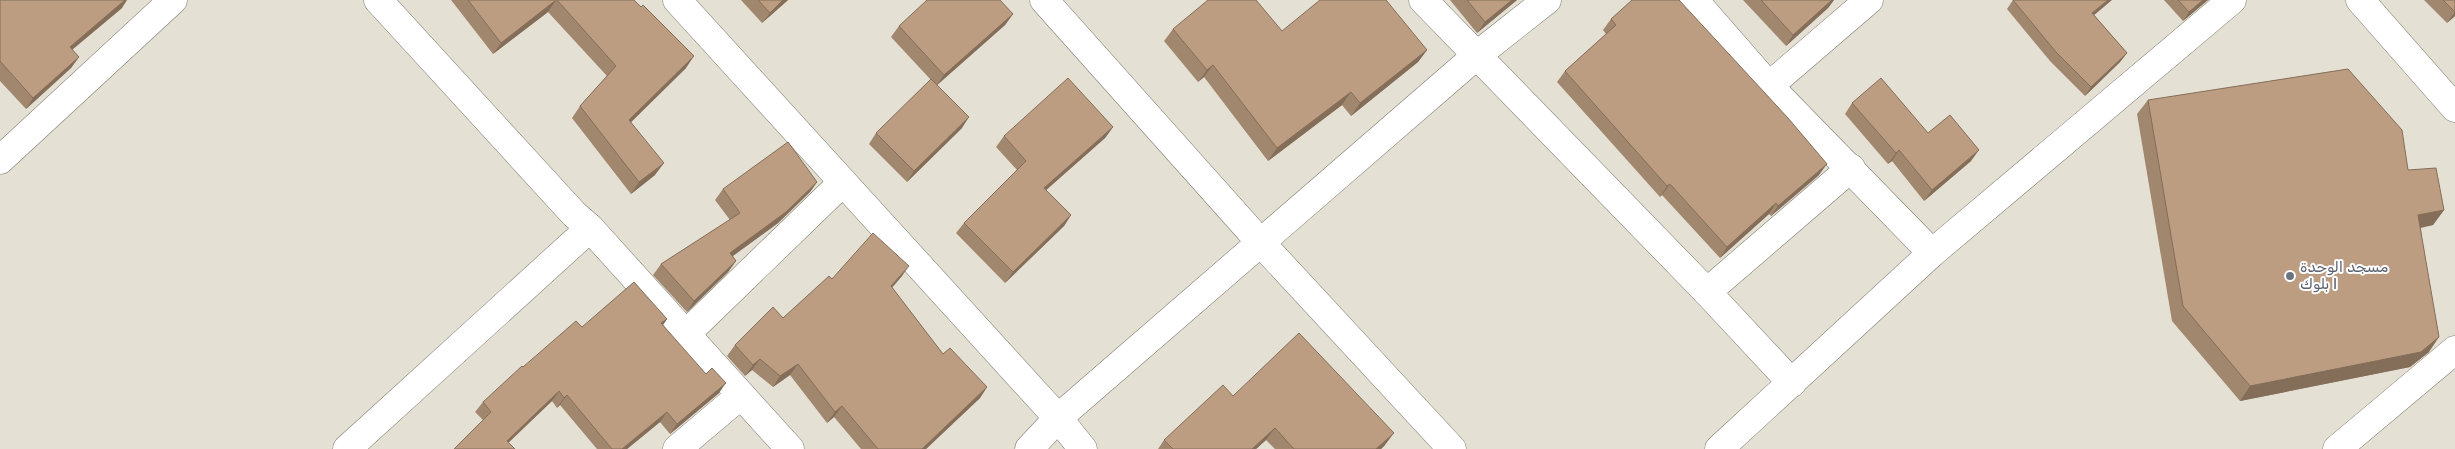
<svg xmlns="http://www.w3.org/2000/svg" width="2455" height="449" font-family="Rubik,Vazirmatn,sans-serif">
	<style>
		.lines { fill: none; stroke-linecap: round; stroke-linejoin: round }
		.minor-casing { stroke: #7f7b6f; stroke-width: 29 }
		.minor { stroke: #fff; stroke-width: 28 }
		.wall { fill: #a2876f }
		.shaded-wall { fill: #846e5a }
		.building { fill: #bc9d81; stroke: #846e5a }
		.worship-dot { fill: #6b7280; stroke: #fff; stroke-width: 2 }
		.labels { text-anchor: middle; stroke-width: 4; stroke-linejoin: round; paint-order: stroke }
		.worship-label { font-size: 15px; fill: #5b616d; stroke: #fff; text-anchor: start }
	</style>
	<rect width="100%" height="100%" fill="#e5e0d4"/>
	<g class="lines">
		<g class="minor-casing">
			<g id="minor">
				<path d="M 378,0 L 574,214 L 590,228 L 790,449"/>
				<path d="M 677,0 L 1058,418 L 1083,449"/>
				<path d="M 1044,0 L 1262,244 L 1452,449"/>
				<path d="M 1423,0 L 1707,292 L 1792,383"/>
				<path d="M 1694,0 L 1769,86 L 1932,253"/>
				<path d="M 2360,0 L 2455,108"/>
				<path d="M 1769,86 L 1869,0"/>
				<path d="M 0,160 L 173,0"/>
				<path d="M 1707,292 L 1851,168"/>
				<path d="M 686,334 L 843,182"/>
				<path d="M 347,449 L 590,228"/>
				<path d="M 677,449 L 741,395"/>
				<path d="M 1029,449 L 1058,418 L 1476,56 L 1547,0"/>
				<path d="M 1719,449 L 1932,253 L 2232,0"/>
				<path d="M 2337,449 L 2455,350"/>
			</g>
		</g>
		<use href="#minor" class="minor"/>
	</g>
	<g class="wall">
		<path d="M 0,0 L 122,8 L 72,50 L 79,57 L 71,68 L 26,109 L 0,81 Z"/>
		<path d="M 451,0 L 634,0 L 686,68 L 631,122 L 655,175 L 631,194 L 572,118 L 580,106 L 607,76 L 548,12 L 493,54 Z"/>
		<path d="M 741,0 L 788,0 L 762,23 Z"/>
		<path d="M 1450,0 L 1517,0 L 1477,33 Z"/>
		<path d="M 1743,0 L 1834,0 L 1828,8 L 1786,46 Z"/>
		<path d="M 2013,0 L 2094,15 L 2127,53 L 2120,62 L 2085,96 L 2050,61 L 2007,9 Z"/>
		<path d="M 2164,0 L 2208,0 L 2183,21 Z"/>
		<path d="M 2424,0 L 2455,0 L 2455,16 L 2447,23 Z"/>
		<path d="M 1013,14 L 1005,25 L 937,85 L 962,128 L 907,182 L 869,144 L 876,133 L 931,80 L 891,37 L 899,26 Z"/>
		<path d="M 1611,19 L 1819,175 L 1771,216 L 1769,214 L 1720,258 L 1662,195 L 1660,197 L 1557,82 L 1565,71 L 1606,34 L 1603,30 Z"/>
		<path d="M 1173,29 L 1282,31 L 1427,50 L 1418,62 L 1351,116 L 1342,105 L 1268,161 L 1204,77 L 1198,82 L 1164,41 Z"/>
		<path d="M 2148,100 L 2408,170 L 2444,210 L 2433,225 L 2421,228 L 2429,352 L 2410,367 L 2240,401 L 2172,321 L 2137,114 Z"/>
		<path d="M 1852,103 L 1928,133 L 1971,161 L 1924,201 L 1892,161 L 1888,164 L 1845,114 Z"/>
		<path d="M 1113,127 L 1105,138 L 1046,190 L 1071,215 L 1064,226 L 1005,283 L 956,233 L 964,223 L 1017,170 L 996,147 L 1004,136 Z"/>
		<path d="M 817,182 L 810,192 L 778,223 L 733,256 L 736,261 L 728,272 L 687,312 L 653,275 L 661,264 L 730,220 L 715,200 L 723,189 Z"/>
		<path d="M 902,276 L 892,288 L 943,354 L 987,387 L 980,398 L 926,449 L 861,449 L 834,417 L 827,423 L 790,375 L 773,387 L 752,370 L 745,376 L 727,356 L 735,345 L 783,318 L 832,279 Z"/>
		<path d="M 667,319 L 663,325 L 719,393 L 670,434 L 660,422 L 627,449 L 597,449 L 560,405 L 557,408 L 552,401 L 508,442 L 483,420 L 475,412 L 483,402 L 523,367 L 582,327 Z"/>
		<path d="M 1233,396 L 1385,445 L 1381,449 L 1275,449 L 1266,440 L 1256,449 L 1158,449 L 1164,440 Z"/>
	</g>
	<g class="shaded-wall">
		<path d="M 125,0 L 127,0 L 122,8 L 62,58 L 70,47 Z"/>
		<path d="M 556,0 L 548,12 L 493,54 L 501,43 Z"/>
		<path d="M 783,0 L 788,0 L 762,23 L 770,13 Z"/>
		<path d="M 1512,0 L 1517,0 L 1477,33 L 1485,22 Z"/>
		<path d="M 1832,0 L 1834,0 L 1828,8 L 1786,46 L 1793,35 Z"/>
		<path d="M 2108,0 L 2112,0 L 2086,22 L 2092,13 Z"/>
		<path d="M 2203,0 L 2208,0 L 2183,21 L 2189,12 Z"/>
		<path d="M 2455,12 L 2455,16 L 2447,23 Z"/>
		<path d="M 1013,14 L 1005,25 L 936,86 L 944,75 Z"/>
		<path d="M 1427,50 L 1418,62 L 1351,116 L 1360,103 Z"/>
		<path d="M 2127,53 L 2120,62 L 2085,96 L 2091,87 Z"/>
		<path d="M 694,56 L 686,68 L 621,132 L 629,120 Z"/>
		<path d="M 79,57 L 71,68 L 26,109 L 33,98 Z"/>
		<path d="M 1213,65 L 1204,77 L 1198,82 L 1207,70 Z"/>
		<path d="M 1351,92 L 1342,105 L 1268,161 L 1277,148 Z"/>
		<path d="M 969,117 L 962,128 L 907,182 L 914,171 Z"/>
		<path d="M 1113,127 L 1105,138 L 1036,199 L 1044,188 Z"/>
		<path d="M 1899,150 L 1892,161 L 1888,164 L 1896,153 Z"/>
		<path d="M 1979,150 L 1971,161 L 1924,201 L 1932,190 Z"/>
		<path d="M 664,163 L 655,175 L 631,194 L 639,182 Z"/>
		<path d="M 1827,164 L 1819,175 L 1771,216 L 1778,206 Z"/>
		<path d="M 817,182 L 810,192 L 778,223 L 723,263 L 730,253 Z"/>
		<path d="M 1670,184 L 1662,195 L 1660,197 L 1667,186 Z"/>
		<path d="M 1776,203 L 1769,214 L 1720,258 L 1727,247 Z"/>
		<path d="M 2444,210 L 2433,225 L 2408,230 L 2418,215 Z"/>
		<path d="M 1071,215 L 1064,226 L 1005,283 L 1013,272 Z"/>
		<path d="M 736,261 L 728,272 L 687,312 L 694,301 Z"/>
		<path d="M 909,266 L 902,276 L 883,297 L 891,286 Z"/>
		<path d="M 667,319 L 660,329 L 661,323 Z"/>
		<path d="M 2439,337 L 2429,352 L 2410,367 L 2240,401 L 2250,386 Z"/>
		<path d="M 760,359 L 752,370 L 745,376 L 753,365 Z"/>
		<path d="M 798,364 L 790,375 L 773,387 L 780,376 Z"/>
		<path d="M 726,383 L 719,393 L 670,434 L 677,424 Z"/>
		<path d="M 987,387 L 980,398 L 926,449 L 922,449 Z"/>
		<path d="M 559,391 L 552,401 L 502,449 L 507,441 Z"/>
		<path d="M 567,395 L 560,405 L 557,408 L 564,398 Z"/>
		<path d="M 842,406 L 834,417 L 827,423 L 835,412 Z"/>
		<path d="M 667,412 L 660,422 L 627,449 L 622,449 Z"/>
		<path d="M 1275,428 L 1266,440 L 1256,449 L 1252,449 Z"/>
		<path d="M 1394,433 L 1385,445 L 1381,449 L 1376,449 Z"/>
	</g>
	<g class="building">
		<path d="M 0,0 L 125,0 L 70,47 L 79,57 L 33,98 L 0,61 Z"/>
		<path d="M 468,0 L 556,0 L 501,43 Z"/>
		<path d="M 557,0 L 634,0 L 641,7 L 643,5 L 694,56 L 629,120 L 664,163 L 639,182 L 580,106 L 616,66 Z"/>
		<path d="M 758,0 L 783,0 L 770,13 Z"/>
		<path d="M 927,0 L 1000,0 L 1013,14 L 944,75 L 899,26 Z"/>
		<path d="M 1208,0 L 1256,0 L 1282,31 L 1320,0 L 1386,0 L 1427,50 L 1360,103 L 1351,92 L 1277,148 L 1213,65 L 1207,70 L 1173,29 Z"/>
		<path d="M 1467,0 L 1512,0 L 1485,22 Z"/>
		<path d="M 1632,0 L 1679,0 L 1788,118 L 1827,164 L 1778,206 L 1776,203 L 1727,247 L 1670,184 L 1667,186 L 1565,71 L 1616,25 L 1611,19 Z"/>
		<path d="M 1761,0 L 1832,0 L 1793,35 Z"/>
		<path d="M 2013,0 L 2108,0 L 2092,13 L 2127,53 L 2091,87 L 2056,52 Z"/>
		<path d="M 2178,0 L 2203,0 L 2189,12 Z"/>
		<path d="M 2443,0 L 2455,0 L 2455,12 Z"/>
		<path d="M 2348,69 L 2402,130 L 2408,170 L 2436,168 L 2444,210 L 2418,215 L 2439,337 L 2421,352 L 2250,386 L 2183,306 L 2148,100 Z"/>
		<path d="M 1068,78 L 1113,127 L 1044,188 L 1071,215 L 1013,272 L 964,223 L 1026,161 L 1004,136 Z"/>
		<path d="M 1881,78 L 1928,133 L 1950,115 L 1979,150 L 1932,190 L 1899,150 L 1896,153 L 1852,103 Z"/>
		<path d="M 931,79 L 969,117 L 914,171 L 876,133 Z"/>
		<path d="M 788,142 L 817,182 L 786,212 L 730,253 L 736,261 L 694,301 L 661,264 L 740,213 L 723,189 Z"/>
		<path d="M 873,233 L 909,266 L 891,286 L 943,354 L 950,348 L 987,387 L 922,449 L 878,449 L 842,406 L 835,412 L 798,364 L 780,376 L 760,359 L 753,365 L 735,345 L 773,307 L 783,318 L 829,276 L 832,279 Z"/>
		<path d="M 634,282 L 667,319 L 661,323 L 706,374 L 712,368 L 726,383 L 677,424 L 667,412 L 622,449 L 612,449 L 567,395 L 564,398 L 559,391 L 507,441 L 515,449 L 454,449 L 491,412 L 483,402 L 522,366 L 523,367 L 576,321 L 582,327 Z"/>
		<path d="M 1299,333 L 1394,433 L 1376,449 L 1294,449 L 1275,428 L 1252,449 L 1173,449 L 1164,440 L 1223,385 L 1233,396 Z"/>
	</g>
	<circle class="worship-dot" cx="2290" cy="276" r="5"/>
	<g class="labels">
		<g class="worship-label">
			<text x="2300" y="272">مسجد الوحدة<tspan x="2300" dy="17">بلوك I</tspan></text>
		</g>
	</g>
</svg>
